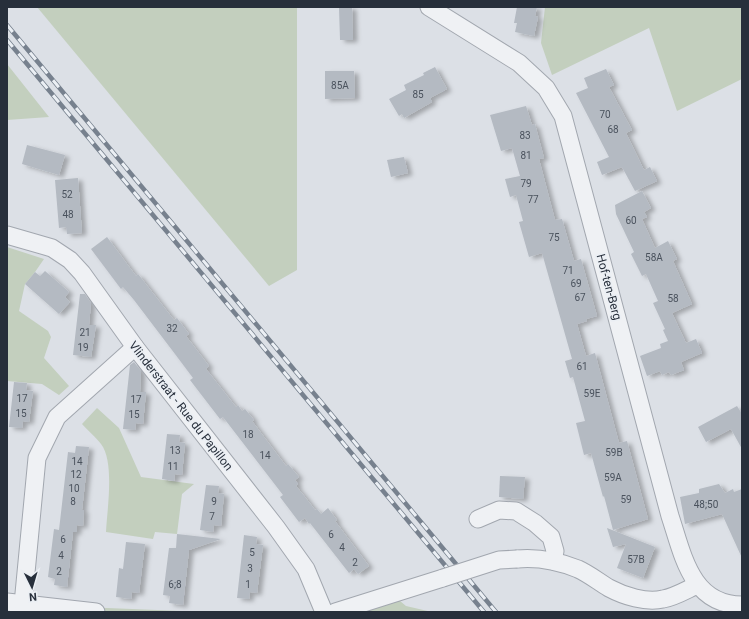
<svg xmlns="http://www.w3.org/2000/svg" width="749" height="619" font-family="Roboto,sans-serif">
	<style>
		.green { fill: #c3cfbe }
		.building { fill: #b4bac2; filter: url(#shadow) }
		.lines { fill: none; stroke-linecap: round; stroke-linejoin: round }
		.minor-casing { stroke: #a2a7af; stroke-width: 19 }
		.minor { stroke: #eff1f4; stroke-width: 17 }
		.rail-casing { stroke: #77818e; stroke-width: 4.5 }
		.rail { stroke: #ebeff4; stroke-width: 3; stroke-dasharray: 9; stroke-linecap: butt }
		.minor-bridge-casing { stroke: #a2a7af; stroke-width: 19; stroke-linecap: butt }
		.minor-bridge { stroke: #eff1f4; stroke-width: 17 }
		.labels { text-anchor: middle; stroke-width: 3.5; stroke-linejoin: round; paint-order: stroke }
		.number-label { font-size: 10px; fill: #4a525d }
		.street-label { font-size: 12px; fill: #272f3b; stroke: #ebeff4 }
	</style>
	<defs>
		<filter id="shadow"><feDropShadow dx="4.5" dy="2.5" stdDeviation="2" flood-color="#0004"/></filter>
	</defs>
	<rect width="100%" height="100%" fill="#dce0e6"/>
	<g class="green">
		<path d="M 37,7 L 297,7 L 297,270 L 269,286 Z"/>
		<path d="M 545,7 L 742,7 L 742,79 L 677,111 L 649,28 L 552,75 L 541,43 Z"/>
		<path d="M 7,64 L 49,117 L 7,120 Z"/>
		<path d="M 7,247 L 44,259 L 35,272 L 25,284 L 19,311 L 48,331 L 51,337 L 44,358 L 69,386 L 59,395 L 42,384 L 7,381 Z"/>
		<path d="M 97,408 L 119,428 L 141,477 L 194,484 L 182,494 L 177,534 L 155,532 L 153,539 L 106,532 C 107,510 115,462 101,444 C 96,437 88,431 82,424 Z"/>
		<path d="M 394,596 L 406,606 L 432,612 L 367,612 Z"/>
		<path d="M 7,604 L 207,612 L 7,612 Z"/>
	</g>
	<g class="building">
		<path d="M 339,7 L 352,7 L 353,40 L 340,40 Z"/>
		<path d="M 517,7 L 537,7 L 535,16 L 538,17 L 534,36 L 515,32 L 517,23 L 514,23 Z"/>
		<path d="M 435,67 L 447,89 L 430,98 L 432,102 L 404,118 L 402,114 L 399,116 L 389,99 L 406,90 L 404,85 L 424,75 L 423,73 Z"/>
		<path d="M 606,69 L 614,85 L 609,87 L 632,130 L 626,133 L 644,170 L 650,167 L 657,181 L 635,191 L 622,167 L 602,175 L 597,162 L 609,157 L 576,93 L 588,88 L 584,78 Z"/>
		<path d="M 325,71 L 354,71 L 355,98 L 325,99 Z"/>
		<path d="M 526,106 L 532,125 L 535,124 L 544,158 L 539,159 L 555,220 L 562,219 L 574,261 L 581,259 L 597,316 L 586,319 L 587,321 L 577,324 L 586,356 L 595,353 L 619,443 L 627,441 L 648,519 L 613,530 L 604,496 L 603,497 L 591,453 L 584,455 L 576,423 L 585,421 L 573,377 L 570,378 L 565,361 L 572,359 L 542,253 L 529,257 L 519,222 L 523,221 L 516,195 L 510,197 L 505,179 L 520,176 L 512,148 L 501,151 L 490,115 Z"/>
		<path d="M 27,145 L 65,155 L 59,175 L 22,164 Z"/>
		<path d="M 404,157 L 408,173 L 391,177 L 387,160 Z"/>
		<path d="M 78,178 L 82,233 L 67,234 L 66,227 L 59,228 L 55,180 Z"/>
		<path d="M 642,191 L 651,208 L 644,212 L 647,217 L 642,219 L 655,248 L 668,241 L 677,259 L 673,261 L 692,304 L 672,313 L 686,343 L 696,339 L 702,353 L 681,362 L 684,370 L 671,375 L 669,372 L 662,375 L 660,371 L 647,376 L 640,356 L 661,348 L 660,344 L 668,341 L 663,330 L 665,329 L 653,303 L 658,301 L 646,274 L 642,276 L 631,254 L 634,252 L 616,214 L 615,205 Z"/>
		<path d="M 107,237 L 136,276 L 138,274 L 174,320 L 177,318 L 189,334 L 186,336 L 209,366 L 206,369 L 236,407 L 238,405 L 242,411 L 245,409 L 254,420 L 252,421 L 286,466 L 288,464 L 299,477 L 295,480 L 298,484 L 296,486 L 305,497 L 315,510 L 317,509 L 321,514 L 328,508 L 337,520 L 335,521 L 369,566 L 358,574 L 354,569 L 349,573 L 310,523 L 309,524 L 305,518 L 299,522 L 280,497 L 283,495 L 223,417 L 220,419 L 190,380 L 193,378 L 175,354 L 134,300 L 123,287 L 121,289 L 91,249 Z"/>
		<path d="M 45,271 L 69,292 L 65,297 L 70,302 L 59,314 L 25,284 L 35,272 L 40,276 Z"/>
		<path d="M 80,294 L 85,294 L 91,303 L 89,325 L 96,325 L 91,357 L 73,355 Z"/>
		<path d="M 134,362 L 141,371 L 140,392 L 146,392 L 143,424 L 136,423 L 135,430 L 123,429 L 130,365 Z"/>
		<path d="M 14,382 L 27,383 L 26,390 L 33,391 L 29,422 L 23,421 L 22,428 L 9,427 Z"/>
		<path d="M 737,406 L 742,414 L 742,449 L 731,429 L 706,442 L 698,427 Z"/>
		<path d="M 167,434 L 180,435 L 179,442 L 185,443 L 182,475 L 175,474 L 174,481 L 162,479 Z"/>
		<path d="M 76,446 L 89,447 L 82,510 L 84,510 L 83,526 L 77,525 L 77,532 L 73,532 L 67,587 L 54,585 L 55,579 L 48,577 L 54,529 L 59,530 L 68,452 L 75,453 Z"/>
		<path d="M 500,476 L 525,477 L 523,499 L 499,497 Z"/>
		<path d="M 719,484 L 725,493 L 733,489 L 734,492 L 742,489 L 742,558 L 722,514 L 685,524 L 680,497 L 699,493 L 699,489 Z"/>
		<path d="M 206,485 L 219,486 L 218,493 L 224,494 L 221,526 L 214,525 L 213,532 L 200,530 Z"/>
		<path d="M 607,528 L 655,547 L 643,578 L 617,568 L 626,544 L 613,547 Z"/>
		<path d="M 177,534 L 221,539 L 189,550 L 183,605 L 169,603 L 170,596 L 163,595 L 169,548 L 176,548 Z"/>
		<path d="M 244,535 L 257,537 L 256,544 L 263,545 L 257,593 L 250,592 L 249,599 L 237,598 Z"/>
		<path d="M 126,542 L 145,544 L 139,593 L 132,592 L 131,599 L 116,597 L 119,568 L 123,569 Z"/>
	</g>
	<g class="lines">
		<g class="minor-casing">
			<g id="minor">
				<path d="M 429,7 L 519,63 L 546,88 L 563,116 L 670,516 C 683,555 691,605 742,605"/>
				<path d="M 7,235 L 52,248 L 70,260 L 82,273 L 135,347 L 276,527 L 306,569 L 324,612"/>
				<path d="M 478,519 L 499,510 L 516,511 L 535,523 L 551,537 L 555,551 L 553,561"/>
				<path d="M 517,559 C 538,557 558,561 578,569 C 589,574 599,582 609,588 C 624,596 646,603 663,599 C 675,597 686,590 697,585"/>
				<path d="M 7,602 L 96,612"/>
				<path d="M 23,604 L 37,458 L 57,417 L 135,347"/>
				<path d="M 335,612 L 443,578"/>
			</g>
		</g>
		<use href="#minor" class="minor"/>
		<g class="rail-casing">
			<g id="rail">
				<path d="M 7,25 L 496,612"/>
				<path d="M 7,40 L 484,612"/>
			</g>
		</g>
		<use href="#rail" class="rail"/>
		<g class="minor-bridge-casing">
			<path id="minor-bridge" d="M 443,578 L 499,560 L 517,559"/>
		</g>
		<use href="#minor-bridge" class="minor-bridge"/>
	</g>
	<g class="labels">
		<g class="number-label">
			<text x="340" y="89">85A</text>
			<text x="418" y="98">85</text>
			<text x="605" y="118">70</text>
			<text x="613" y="133">68</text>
			<text x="525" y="139">83</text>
			<text x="526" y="159">81</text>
			<text x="526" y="187">79</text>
			<text x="67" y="198">52</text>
			<text x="533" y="203">77</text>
			<text x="68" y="218">48</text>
			<text x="631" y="224">60</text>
			<text x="554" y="241">75</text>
			<text x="654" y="261">58A</text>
			<text x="568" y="274">71</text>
			<text x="576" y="287">69</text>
			<text x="580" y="301">67</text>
			<text x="673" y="302">58</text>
			<text x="172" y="332">32</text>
			<text x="85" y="336">21</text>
			<text x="83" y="351">19</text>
			<text x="582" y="370">61</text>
			<text x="592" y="397">59E</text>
			<text x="22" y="402">17</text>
			<text x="136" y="403">17</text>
			<text x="21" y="417">15</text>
			<text x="134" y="418">15</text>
			<text x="248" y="438">18</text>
			<text x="175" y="454">13</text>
			<text x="614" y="456">59B</text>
			<text x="265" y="459">14</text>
			<text x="77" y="465">14</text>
			<text x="173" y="470">11</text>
			<text x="76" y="478">12</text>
			<text x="613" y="481">59A</text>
			<text x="74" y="492">10</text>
			<text x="626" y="503">59</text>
			<text x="73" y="505">8</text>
			<text x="214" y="505">9</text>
			<text x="706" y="508">48;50</text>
			<text x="212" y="520">7</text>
			<text x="331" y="538">6</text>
			<text x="63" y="543">6</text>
			<text x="342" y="551">4</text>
			<text x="252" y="556">5</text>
			<text x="61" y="559">4</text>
			<text x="636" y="563">57B</text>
			<text x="355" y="566">2</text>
			<text x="250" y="572">3</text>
			<text x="59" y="575">2</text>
			<text x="175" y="588">6;8</text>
			<text x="248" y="588">1</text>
		</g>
		<g class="street-label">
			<text transform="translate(609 287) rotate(75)" y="4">Hof-ten-Berg</text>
			<text transform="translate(181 406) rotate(52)" y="4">Vlinderstraat - Rue du Papillon</text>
		</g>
	</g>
	<rect width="749" height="619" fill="none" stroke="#272f3b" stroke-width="16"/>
	<g transform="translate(32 587) rotate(175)" stroke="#ebeff4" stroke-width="3" paint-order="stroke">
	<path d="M0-3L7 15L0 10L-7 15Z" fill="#272f3b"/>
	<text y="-6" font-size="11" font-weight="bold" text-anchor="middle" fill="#272f3b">N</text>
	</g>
</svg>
